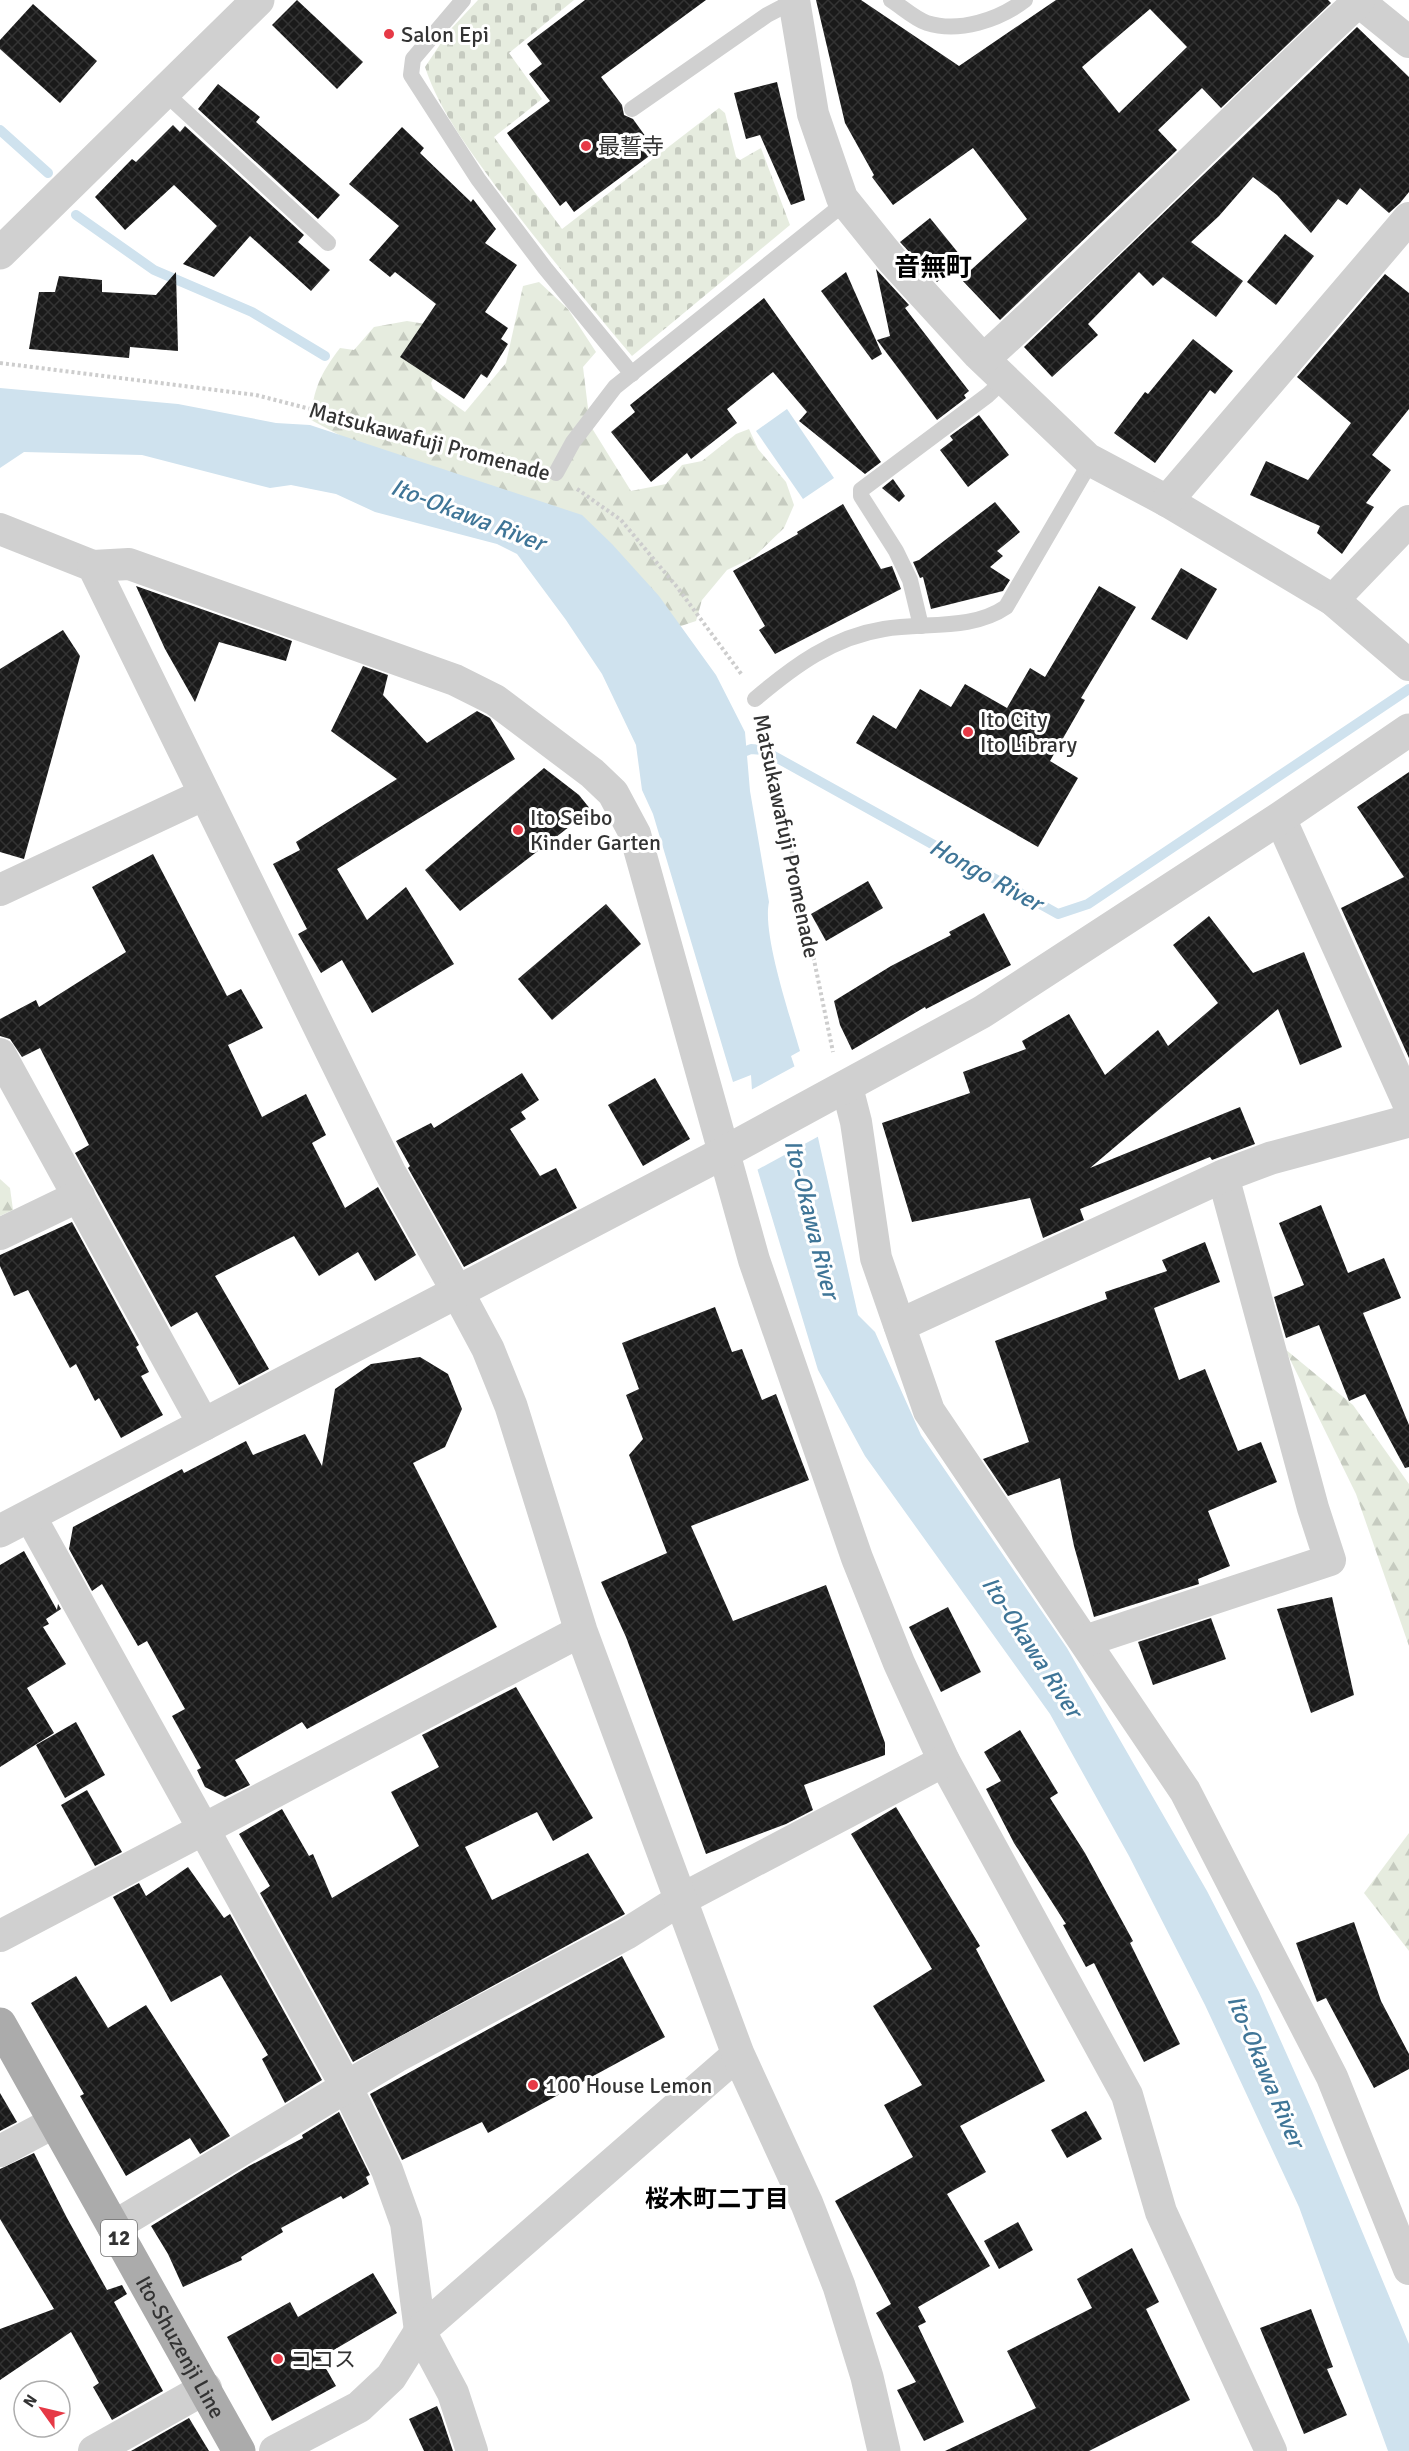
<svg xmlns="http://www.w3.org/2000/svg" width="1409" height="2451" font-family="Signika,'Noto Sans JP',sans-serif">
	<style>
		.forest { fill: url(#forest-firs) }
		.cemetery { fill: url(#cemetery-stones) }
		.water { fill: #cfe2ee }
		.pier { fill: #fff }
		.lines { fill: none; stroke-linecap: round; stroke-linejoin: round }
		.stream { stroke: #cfe2ee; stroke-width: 10 }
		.building { fill: url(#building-cross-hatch); fill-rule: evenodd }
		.path { stroke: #cdcdcd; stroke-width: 4; stroke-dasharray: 3 3; stroke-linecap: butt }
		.service { stroke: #d0d0d0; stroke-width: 16 }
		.minor { stroke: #d0d0d0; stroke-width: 32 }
		.tertiary { stroke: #d0d0d0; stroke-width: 33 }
		.primary { stroke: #ababab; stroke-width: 33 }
		.poi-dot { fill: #e63946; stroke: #fff; stroke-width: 2 }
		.labels { text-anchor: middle; stroke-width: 6; stroke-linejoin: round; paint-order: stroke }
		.shield { fill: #fff; stroke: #707070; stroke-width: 1.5 }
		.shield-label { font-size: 21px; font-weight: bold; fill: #333 }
		.poi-label { font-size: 22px; fill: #333; stroke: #fff; text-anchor: start }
		.street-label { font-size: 22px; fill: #333; stroke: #fff }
		.water-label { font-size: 24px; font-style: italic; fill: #3f7597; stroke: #fff }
		.neighbourhood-label { font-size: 24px; font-weight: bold; fill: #000; stroke: #fff }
		.quarter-label { font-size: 26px; font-weight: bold; fill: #000; stroke: #fff }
	</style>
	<defs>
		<pattern id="forest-firs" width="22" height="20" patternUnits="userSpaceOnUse" patternTransform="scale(1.5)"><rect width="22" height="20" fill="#e6ecdf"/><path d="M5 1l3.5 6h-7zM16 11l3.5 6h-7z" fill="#c6cbc0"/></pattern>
		<pattern id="cemetery-stones" width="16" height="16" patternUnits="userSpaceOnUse" patternTransform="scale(1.5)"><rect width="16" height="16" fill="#e6ecdf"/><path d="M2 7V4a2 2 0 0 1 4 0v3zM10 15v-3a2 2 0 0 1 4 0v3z" fill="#c6cbc0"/></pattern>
		<pattern id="building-cross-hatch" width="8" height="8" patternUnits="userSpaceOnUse" patternTransform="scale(1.5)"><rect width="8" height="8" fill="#1a1a1a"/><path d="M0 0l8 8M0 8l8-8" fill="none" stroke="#333"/></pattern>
	</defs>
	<rect width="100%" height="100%" fill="#fff"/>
	<g class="forest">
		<path d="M 539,282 L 568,309 L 596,352 L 583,367 L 590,425 L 631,491 L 666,484 L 682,465 L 702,461 L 736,434 L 749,429 L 758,449 L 786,482 L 794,505 L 784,528 L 754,557 L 727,570 L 702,600 L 696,621 L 672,629 L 377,455 L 311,420 C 313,389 321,373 340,348 L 354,350 L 374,327 L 407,321 L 438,326 L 449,347 L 431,383 L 433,389 L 465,412 L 506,363 L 523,286 Z"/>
		<path d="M 0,1179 L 10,1188 L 13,1210 L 0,1216 Z"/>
		<path d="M 1285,1349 L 1353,1405 L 1409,1484 L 1409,1646 L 1356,1494 Z"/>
		<path d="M 1409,1833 L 1409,1951 L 1364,1893 Z"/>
	</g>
	<path class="cemetery" d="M 478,0 L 574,0 L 509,53 L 542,99 L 494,137 L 562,229 L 719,108 L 725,113 L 736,157 L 740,160 L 761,148 L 790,225 L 632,356 C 587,303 543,248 500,192 C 472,153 440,113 425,67 L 449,31 Z"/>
	<g class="water">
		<path d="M 0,388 L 178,404 L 276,423 L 310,425 L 582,515 L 612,544 L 659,596 L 716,675 L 745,732 L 750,791 L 769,902 C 762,934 790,1016 800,1051 L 791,1056 L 817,1133 L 858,1315 L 875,1332 L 921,1435 L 1067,1648 L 1207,1891 L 1259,1992 L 1312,2111 L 1409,2344 L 1409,2451 L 1388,2451 L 1299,2207 L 1205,2005 L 1129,1856 L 1050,1714 L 865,1456 L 818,1370 L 757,1168 L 751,1075 L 733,1082 L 653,814 L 642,790 L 636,745 L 602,674 L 566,620 L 517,554 L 497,544 L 375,512 L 336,494 L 291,485 L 270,488 L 142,455 L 24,452 L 0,468 Z"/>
		<path d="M 787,409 L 834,478 L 803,499 L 756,431 Z"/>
	</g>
	<path class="pier" d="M 797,1065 L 821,1135 L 755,1171 L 749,1091 Z"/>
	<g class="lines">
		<g class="stream">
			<path d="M 0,130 L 48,173"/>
			<path d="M 76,215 L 154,270 L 252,312 L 325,356"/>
			<path d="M 734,756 L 751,749 L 763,750 L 1058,914 L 1088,904 L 1409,689"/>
		</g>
	</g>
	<g class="building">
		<path d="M 297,0 L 363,62 L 337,89 L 272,25 Z"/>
		<path d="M 585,0 L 706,0 L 601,77 L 622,105 L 624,115 L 633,119 L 656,151 L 574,212 L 566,201 L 560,206 L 507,133 L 550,101 L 529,74 L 542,64 L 527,44 Z"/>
		<path d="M 816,0 L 861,0 L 959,66 L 1056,0 L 1328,0 L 1331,3 L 1221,108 L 1202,88 L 1158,130 L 1177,150 L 1000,320 L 961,279 L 1027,219 L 973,148 L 893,205 L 872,177 L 874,175 L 845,123 ZM 1150,9 L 1187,47 L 1119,113 L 1082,67 Z"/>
		<path d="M 33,4 L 97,61 L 60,103 L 0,49 L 0,40 Z"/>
		<path d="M 1357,27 L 1409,77 L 1409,192 L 1400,203 L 1389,213 L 1360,188 L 1347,205 L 1338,199 L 1311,233 L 1277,195 L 1253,177 L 1219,216 L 1191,242 L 1243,281 L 1216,317 L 1163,277 L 1153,286 L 1139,272 L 1088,324 L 1098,335 L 1052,377 L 1024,347 Z"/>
		<path d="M 777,82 L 805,200 L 791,205 L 760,135 L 746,139 L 734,93 Z"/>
		<path d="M 218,84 L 260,117 L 256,122 L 340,195 L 318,219 L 198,109 Z"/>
		<path d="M 173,125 L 180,132 L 185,126 L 304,235 L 298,242 L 330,270 L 311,291 L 250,236 L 214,277 L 183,264 L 217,226 L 174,185 L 125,230 L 95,197 L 132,159 L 136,162 Z"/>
		<path d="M 402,127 L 424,148 L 420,153 L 471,202 L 473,199 L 496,229 L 485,243 L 517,265 L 485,312 L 508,328 L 501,339 L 508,344 L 487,378 L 481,374 L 464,399 L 400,357 L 436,304 L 395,272 L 390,277 L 369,260 L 399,226 L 349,184 Z"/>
		<path d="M 930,218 L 964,260 L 937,282 L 900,242 Z"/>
		<path d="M 1285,234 L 1314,256 L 1276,305 L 1247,282 Z"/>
		<path d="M 876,269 L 909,305 L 905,308 L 969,391 L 964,395 L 966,398 L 937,420 L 877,340 L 890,336 Z"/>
		<path d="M 176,272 L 178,351 L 130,347 L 129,358 L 29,349 L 39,292 L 55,292 L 59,276 L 102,280 L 102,292 L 156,295 Z"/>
		<path d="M 846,272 L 882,354 L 872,360 L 821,291 Z"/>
		<path d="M 1385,274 L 1409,293 L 1409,409 L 1372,455 L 1391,470 L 1366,503 L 1374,507 L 1342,554 L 1317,533 L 1320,526 L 1250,495 L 1266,461 L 1308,480 L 1351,423 L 1297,377 Z"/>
		<path d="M 764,298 L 881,462 L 865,474 L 799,421 L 807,412 L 773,372 L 727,409 L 737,423 L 691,459 L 687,453 L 651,482 L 611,432 L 635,412 L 630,405 Z"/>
		<path d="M 1193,339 L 1233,371 L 1215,394 L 1210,390 L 1155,463 L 1114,433 L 1145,392 L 1148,394 Z"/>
		<path d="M 979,415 L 1009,455 L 968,487 L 940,450 L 953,440 L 950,436 Z"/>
		<path d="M 893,479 L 905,496 L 899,502 L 882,488 Z"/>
		<path d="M 995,502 L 1020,532 L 997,551 L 1003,556 L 990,567 L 1010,580 L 1003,591 L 931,609 L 923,577 L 920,578 L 913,562 L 919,560 Z"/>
		<path d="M 843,504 L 881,569 L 892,566 L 901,589 L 775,654 L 759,630 L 765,626 L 733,571 L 798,534 L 797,532 Z"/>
		<path d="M 1181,568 L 1217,589 L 1187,640 L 1151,619 Z"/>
		<path d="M 136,586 L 292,641 L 286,661 L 219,642 L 195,702 L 165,649 Z"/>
		<path d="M 1099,586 L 1136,607 L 1081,698 L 1085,700 L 1050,761 L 1078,778 L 1038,847 L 856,743 L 873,715 L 896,729 L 920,689 L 951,707 L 965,684 L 1007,708 L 1030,668 L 1045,677 Z"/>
		<path d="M 63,630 L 80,656 L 24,859 L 0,852 L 0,669 Z"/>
		<path d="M 363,666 L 388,675 L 383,695 L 427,743 L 477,711 L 490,718 L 515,759 L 337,869 L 367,920 L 406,887 L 454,964 L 372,1013 L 342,960 L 321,973 L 298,934 L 307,929 L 273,864 L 300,850 L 296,842 L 397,779 L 331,731 Z"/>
		<path d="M 544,768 L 579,795 L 591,810 L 460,911 L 425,870 Z"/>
		<path d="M 1409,772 L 1409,1058 L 1341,908 L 1404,877 L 1357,807 Z"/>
		<path d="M 153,854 L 227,996 L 241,989 L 263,1028 L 228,1045 L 262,1117 L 306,1094 L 326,1135 L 312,1143 L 345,1208 L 378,1187 L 416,1255 L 375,1281 L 358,1252 L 319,1276 L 294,1236 L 215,1276 L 269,1369 L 239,1385 L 197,1312 L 171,1327 L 75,1153 L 89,1145 L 40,1048 L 22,1057 L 10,1039 L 0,1036 L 0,1019 L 36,1000 L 39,1007 L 126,952 L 92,887 Z"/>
		<path d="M 868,881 L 883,908 L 826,941 L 811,914 Z"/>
		<path d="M 606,904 L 641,944 L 552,1020 L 518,979 Z"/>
		<path d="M 984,913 L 1011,965 L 926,1009 L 925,1007 L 852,1050 L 840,1025 L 834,1001 L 891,966 L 951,935 L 949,932 Z"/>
		<path d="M 1209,916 L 1253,973 L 1304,952 L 1342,1047 L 1300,1065 L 1278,1009 L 1090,1168 L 1240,1107 L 1255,1144 L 1212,1160 L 1210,1157 L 1080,1209 L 1084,1220 L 1043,1238 L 1030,1198 L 912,1222 L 882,1123 L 970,1093 L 963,1072 L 1026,1049 L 1022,1041 L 1069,1014 L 1105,1075 L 1158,1030 L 1168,1046 L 1218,1003 L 1173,945 Z"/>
		<path d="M 522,1073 L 539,1100 L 521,1112 L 526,1119 L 510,1129 L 540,1176 L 556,1168 L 577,1208 L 464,1267 L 408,1168 L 410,1166 L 396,1141 L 431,1123 L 434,1128 Z"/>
		<path d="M 655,1078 L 690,1139 L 643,1166 L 608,1105 Z"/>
		<path d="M 1321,1205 L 1348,1273 L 1384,1258 L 1401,1298 L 1363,1313 L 1409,1425 L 1409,1467 L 1405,1468 L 1365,1394 L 1349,1401 L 1319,1325 L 1286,1338 L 1274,1297 L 1304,1285 L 1279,1223 Z"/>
		<path d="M 72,1222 L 139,1345 L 136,1347 L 149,1372 L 141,1376 L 163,1415 L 121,1438 L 99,1398 L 95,1401 L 76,1364 L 70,1368 L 28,1290 L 14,1296 L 0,1266 L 0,1255 Z"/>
		<path d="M 1205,1242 L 1220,1282 L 1154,1308 L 1179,1380 L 1205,1369 L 1238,1451 L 1261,1442 L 1277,1482 L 1208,1511 L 1230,1566 L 1198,1579 L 1199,1584 L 1094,1617 L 1074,1546 L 1060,1478 L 1008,1496 L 983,1459 L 1029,1442 L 995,1341 L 1107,1299 L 1105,1292 L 1167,1271 L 1162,1260 Z"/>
		<path d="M 715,1307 L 732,1352 L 742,1349 L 762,1400 L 776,1394 L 809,1480 L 691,1526 L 733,1621 L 826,1585 L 885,1743 L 885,1755 L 804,1785 L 813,1810 L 786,1824 L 706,1854 L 626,1637 L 601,1582 L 667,1553 L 629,1455 L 643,1439 L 626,1395 L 639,1389 L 622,1343 Z"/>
		<path d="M 420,1357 L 448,1374 L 462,1409 L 445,1447 L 413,1463 L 497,1627 L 307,1729 L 302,1722 L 235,1760 L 250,1785 L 225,1797 L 205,1787 L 197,1770 L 201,1768 L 172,1716 L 185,1709 L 147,1641 L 138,1646 L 102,1584 L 92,1591 L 69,1549 L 73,1527 L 182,1469 L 184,1473 L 246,1441 L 253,1455 L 305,1434 L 322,1466 L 335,1389 L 371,1364 Z"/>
		<path d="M 24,1551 L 57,1610 L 58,1604 L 61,1609 L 46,1619 L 49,1624 L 43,1627 L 66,1664 L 27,1688 L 54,1733 L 0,1767 L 0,1565 Z"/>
		<path d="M 1332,1597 L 1354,1695 L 1311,1713 L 1277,1609 Z"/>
		<path d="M 948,1607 L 981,1672 L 941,1692 L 909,1627 Z"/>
		<path d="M 1211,1618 L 1226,1659 L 1153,1685 L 1138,1642 Z"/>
		<path d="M 516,1687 L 593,1818 L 553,1841 L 537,1812 L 465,1847 L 492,1900 L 588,1853 L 625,1914 L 353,2062 L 260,1893 L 270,1886 L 239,1834 L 282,1809 L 309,1856 L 313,1854 L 332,1898 L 419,1846 L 391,1792 L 439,1767 L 422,1735 Z"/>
		<path d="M 76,1722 L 105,1775 L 65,1798 L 36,1745 Z"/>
		<path d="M 1020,1730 L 1058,1793 L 1050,1798 L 1085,1853 L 1133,1941 L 1130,1943 L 1180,2044 L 1144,2062 L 1094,1963 L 1086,1967 L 1063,1925 L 1066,1924 L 1014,1843 L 986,1789 L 1001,1781 L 984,1752 Z"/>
		<path d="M 87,1790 L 122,1852 L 95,1866 L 61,1805 Z"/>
		<path d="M 896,1807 L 980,1946 L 976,1949 L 1045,2081 L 960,2126 L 986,2172 L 947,2194 L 990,2266 L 918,2307 L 926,2322 L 918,2326 L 964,2422 L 924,2441 L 897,2390 L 916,2382 L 876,2313 L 891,2304 L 835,2201 L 913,2157 L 884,2105 L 922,2085 L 873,2006 L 932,1969 L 851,1834 Z"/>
		<path d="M 188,1867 L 224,1918 L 230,1914 L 322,2080 L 285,2103 L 262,2059 L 268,2055 L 221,1975 L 171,2002 L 113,1897 L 139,1883 L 146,1896 Z"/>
		<path d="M 1354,1922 L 1381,2001 L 1409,2054 L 1409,2069 L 1374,2088 L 1326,1998 L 1317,2002 L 1296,1943 Z"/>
		<path d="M 622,1956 L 665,2037 L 488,2133 L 482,2122 L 402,2160 L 370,2094 Z"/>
		<path d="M 76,1976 L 108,2028 L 146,2005 L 230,2136 L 200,2154 L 190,2138 L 126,2176 L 80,2096 L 84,2094 L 31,2003 Z"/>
		<path d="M 0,2093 L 17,2122 L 0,2131 Z"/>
		<path d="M 1086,2111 L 1102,2139 L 1067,2158 L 1051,2130 Z"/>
		<path d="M 339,2112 L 370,2175 L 366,2177 L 369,2184 L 343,2199 L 341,2196 L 281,2228 L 283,2232 L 241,2257 L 242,2260 L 183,2287 L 168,2254 L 151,2226 L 249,2166 L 303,2138 L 302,2135 Z"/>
		<path d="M 34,2153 L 67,2218 L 107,2290 L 122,2285 L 127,2294 L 114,2302 L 163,2391 L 112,2420 L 93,2387 L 99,2383 L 71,2332 L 0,2380 L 0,2329 L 54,2309 L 0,2219 L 0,2169 Z"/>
		<path d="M 1018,2222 L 1033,2250 L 999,2269 L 984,2241 Z"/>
		<path d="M 1132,2248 L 1159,2302 L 1146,2309 L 1190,2400 L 1089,2451 L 945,2451 L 1036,2408 L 1007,2351 L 1092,2308 L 1077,2279 Z"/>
		<path d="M 373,2273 L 397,2313 L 320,2358 L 336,2386 L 272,2421 L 227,2337 L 290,2302 L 298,2317 Z"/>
		<path d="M 1311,2309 L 1333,2367 L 1327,2369 L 1347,2415 L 1304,2434 L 1260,2328 Z"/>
		<path d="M 437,2406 L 441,2415 L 453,2451 L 424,2451 L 409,2419 Z"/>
		<path d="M 189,2418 L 209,2451 L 131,2451 Z"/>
	</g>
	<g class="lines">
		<g class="path">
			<path d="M 0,363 L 256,395 L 531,466"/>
			<path d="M 577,489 L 621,520 L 677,587 L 742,675"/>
			<path d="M 765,722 L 833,1052"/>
		</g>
		<g class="service">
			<path d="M 463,0 L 413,59 L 411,75 L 478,179 L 545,268 L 632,374"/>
			<path d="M 891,0 C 902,7 915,19 927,23 C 959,33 999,20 1025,0"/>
			<path d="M 165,93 L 328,243"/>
			<path d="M 632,109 L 767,15 L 794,1"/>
			<path d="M 556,473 L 573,442 L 615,387 L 846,202"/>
			<path d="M 921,626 L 910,580 L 896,551 L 861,496 L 861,490 L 988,395 L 1005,379"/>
			<path d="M 755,699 C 794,666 833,637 884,629 C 924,622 971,631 1006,607 L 1091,461"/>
		</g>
		<g class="minor">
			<path d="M 794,0 L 813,114 L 842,198 L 892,260 L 978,354 L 1088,459 L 1167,501 L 1333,600 L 1409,665"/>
			<path d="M 1357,0 L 1409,42"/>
			<path d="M 984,359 C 1112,243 1232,118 1359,1"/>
			<path d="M 1167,501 L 1409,218"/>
			<path d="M 0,529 L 93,566 L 390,1172 L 458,1293"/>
			<path d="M 93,566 L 129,564 L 455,680 L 495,700 L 592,773 L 613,793 L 635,834 L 754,1260 L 857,1558 L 899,1663 L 944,1761 L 1127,2095 L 1161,2212 L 1271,2451"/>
			<path d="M 1333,600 L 1409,521"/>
			<path d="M 1280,818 L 1409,1105"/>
			<path d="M 0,890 L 203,795"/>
			<path d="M 0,1054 L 204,1425"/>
			<path d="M 847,1087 L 856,1122 L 876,1258 L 929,1411 L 1185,1791 L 1332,2077 L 1409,2269"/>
			<path d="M 0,1234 L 79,1196"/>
			<path d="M 30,1516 L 347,2088 L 387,2170 L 406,2223 L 420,2331 L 453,2393 L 472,2451"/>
			<path d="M 1085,1641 L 1330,1560 L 1313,1508 L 1223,1176"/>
			<path d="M 0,1936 L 581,1631"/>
			<path d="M 0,2151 L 55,2122"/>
			<path d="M 113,2227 L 396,2057 L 626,1934 L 680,1900 L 944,1761"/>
			<path d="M 94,2451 L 206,2388"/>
			<path d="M 275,2451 L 359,2407 L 391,2377 L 420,2331 L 738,2054"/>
		</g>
		<g class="tertiary">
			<path d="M 0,253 L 258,0"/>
			<path d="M 458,1293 L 488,1349 L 511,1406 L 581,1631 L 738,2054 L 807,2204 L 839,2286 L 867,2377 L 884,2451"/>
			<path d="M 900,1325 L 1223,1176 L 1271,1158 L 1409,1121"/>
			<path d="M 0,1531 L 723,1153 L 982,1012 L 1280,818 L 1409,730"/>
		</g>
		<path class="primary" id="s1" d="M 0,2024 L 239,2451"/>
	</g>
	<g class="poi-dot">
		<circle cx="389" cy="34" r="6"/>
		<circle cx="586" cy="146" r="6"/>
		<circle cx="968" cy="732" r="6"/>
		<circle cx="518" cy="830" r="6"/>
		<circle cx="533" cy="2085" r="6"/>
		<circle cx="278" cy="2359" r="6"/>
	</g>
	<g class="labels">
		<rect class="shield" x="101" y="2220" width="36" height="36" rx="4.5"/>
		<g class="shield-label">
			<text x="119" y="2245">12</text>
		</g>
		<g class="poi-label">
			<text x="401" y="42">Salon Epi</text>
			<text x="598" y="154">最誓寺</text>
			<text x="980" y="727">Ito City<tspan x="980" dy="25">Ito Library</tspan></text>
			<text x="530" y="825">Ito Seibo<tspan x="530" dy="25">Kinder Garten</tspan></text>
			<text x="545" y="2093">100 House Lemon</text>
			<text x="290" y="2367">ココス</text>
		</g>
		<g class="street-label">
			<text transform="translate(430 441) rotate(15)" y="8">Matsukawafuji Promenade</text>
			<text transform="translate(787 836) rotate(78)" y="8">Matsukawafuji Promenade</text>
			<text dy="8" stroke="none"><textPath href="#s1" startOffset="370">Ito-Shuzenji Line</textPath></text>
		</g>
		<g class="water-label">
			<text transform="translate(468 515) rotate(21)" y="8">Ito-Okawa River</text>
			<text transform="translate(986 875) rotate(29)" y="8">Hongo River</text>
			<text transform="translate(812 1219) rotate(76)" y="8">Ito-Okawa River</text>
			<text transform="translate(1032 1647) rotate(57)" y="8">Ito-Okawa River</text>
			<text transform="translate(1266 2071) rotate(67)" y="8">Ito-Okawa River</text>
		</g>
		<g class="neighbourhood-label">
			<text x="717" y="2207">桜木町二丁目</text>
		</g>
		<g class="quarter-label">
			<text x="933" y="276">音無町</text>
		</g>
	</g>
	<g transform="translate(42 2409) rotate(304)"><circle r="28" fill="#ffffff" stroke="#adadad" stroke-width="1.5"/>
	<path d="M0-4.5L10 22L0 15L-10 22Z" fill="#e63946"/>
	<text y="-9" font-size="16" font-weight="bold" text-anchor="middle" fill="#333333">N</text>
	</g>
</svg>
